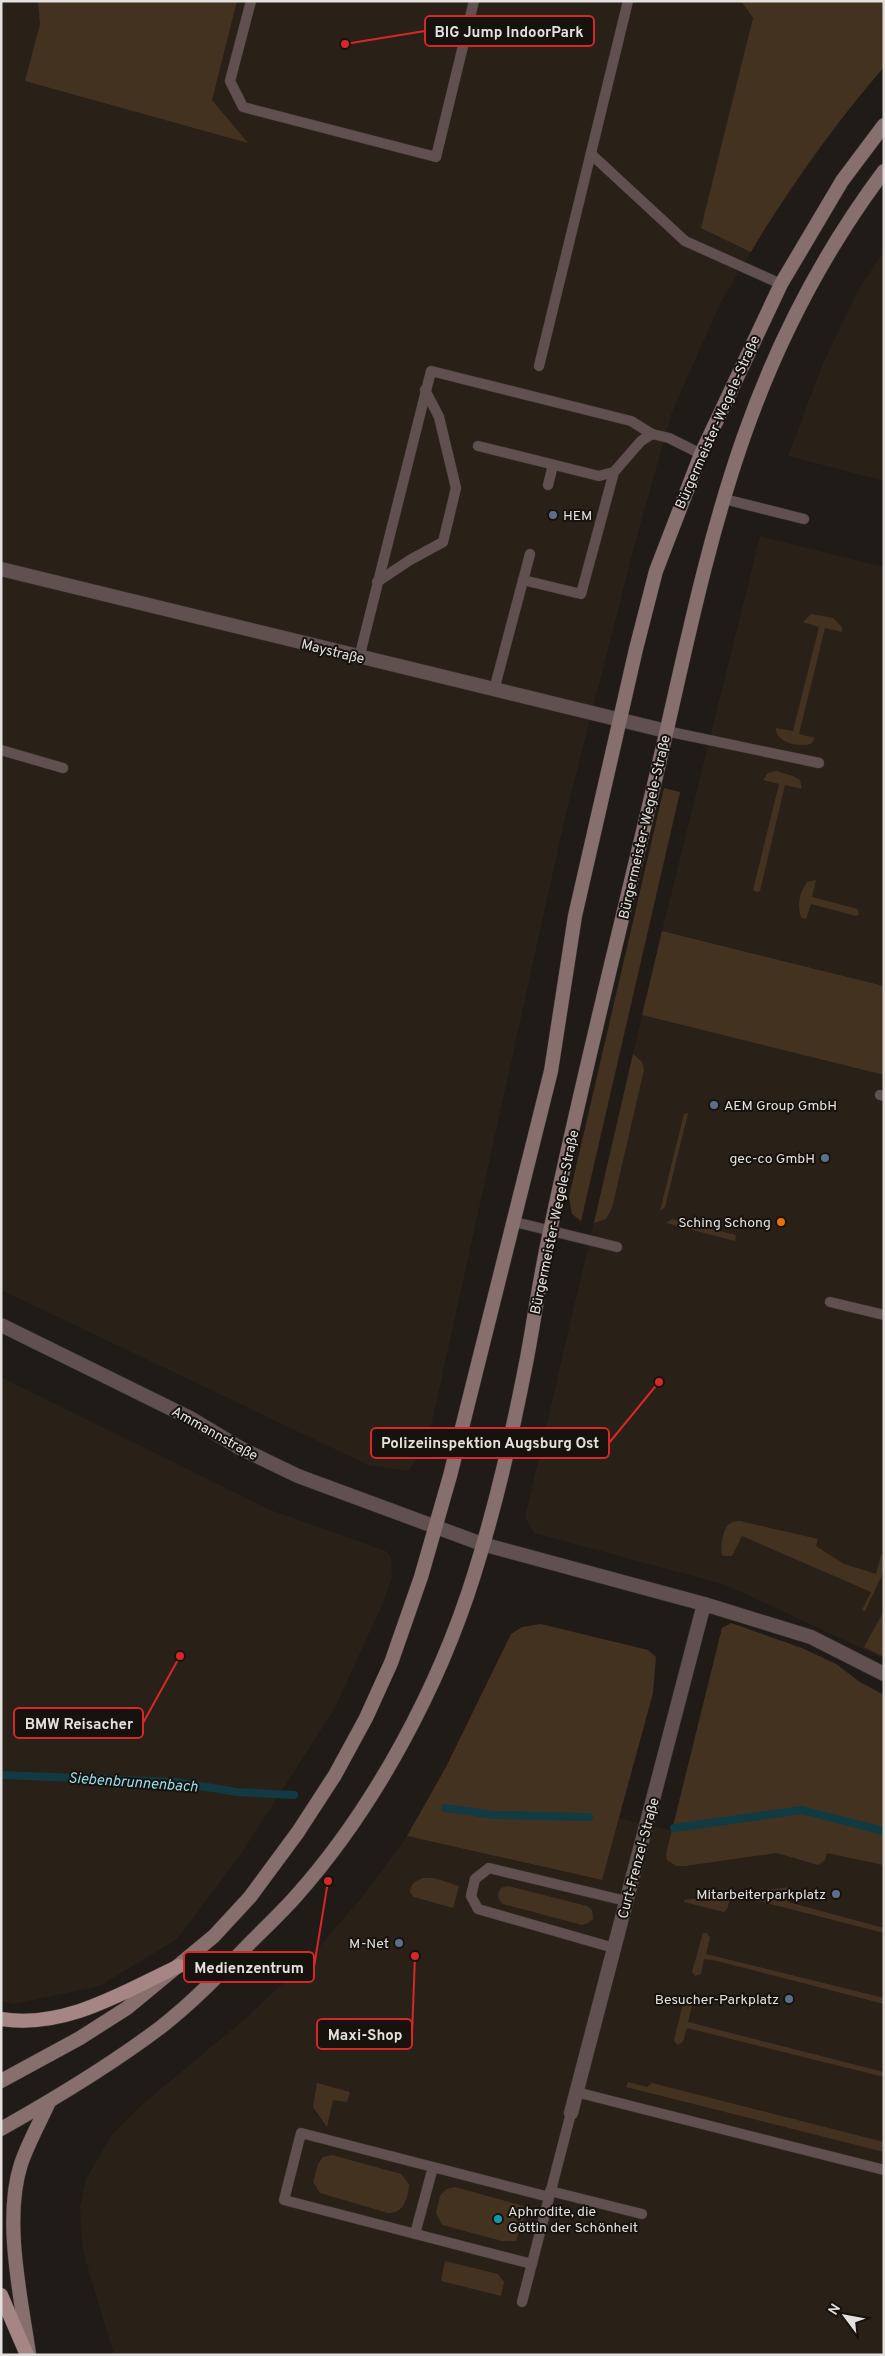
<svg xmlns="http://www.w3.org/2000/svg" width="885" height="2356" font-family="Overpass,sans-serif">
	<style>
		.built { fill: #292017 }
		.green { fill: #443220 }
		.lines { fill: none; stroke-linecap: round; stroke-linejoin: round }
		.stream { stroke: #123a43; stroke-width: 8 }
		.service-casing { stroke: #3b3733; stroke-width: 11 }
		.minor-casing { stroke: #3b3733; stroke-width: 15 }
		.secondary-casing { stroke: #3b3733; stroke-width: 15 }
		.primary-casing { stroke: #3b3733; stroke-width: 15 }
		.service { stroke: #605150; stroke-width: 10 }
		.minor { stroke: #605150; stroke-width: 14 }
		.secondary { stroke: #876f6d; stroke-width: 14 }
		.primary { stroke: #a68684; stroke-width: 14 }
		.service-dot { fill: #5c6f8a; stroke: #17120e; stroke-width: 2 }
		.food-dot { fill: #e8710a; stroke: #17120e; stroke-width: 2 }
		.culture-dot { fill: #0f9aa8; stroke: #17120e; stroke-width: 2 }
		.labels { text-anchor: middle; stroke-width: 4; stroke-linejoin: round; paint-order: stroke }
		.street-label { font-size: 14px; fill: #e3e0dd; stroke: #17120e }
		.poi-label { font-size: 14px; fill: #e3e0dd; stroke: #17120e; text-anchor: end }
		.water-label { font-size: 15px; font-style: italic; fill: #94deef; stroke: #17120e }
		.leader { fill: none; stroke: #d62828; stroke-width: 2 }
		.callout-dot { fill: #d62828; stroke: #17120e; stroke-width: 2 }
		.callout { fill: #17120e; stroke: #d62828; stroke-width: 2 }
		.callout-label { font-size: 15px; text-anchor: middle; font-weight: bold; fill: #e3e0dd }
	</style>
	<rect width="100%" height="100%" fill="#201b17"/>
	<g class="built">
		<path d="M 1,1 L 884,1 L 884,67 L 850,106 L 765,228 L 721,302 L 672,412 L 634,547 L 564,822 L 427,1445 L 408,1471 L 368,1465 L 1,1290 Z"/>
		<path d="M 884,251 L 884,481 L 788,456 L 823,363 L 860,287 Z"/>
		<path d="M 760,536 L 884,567 L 884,986 L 662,931 Z"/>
		<path d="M 642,1015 L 884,1075 L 884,1659 L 726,1585 L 534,1533 L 525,1517 Z"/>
		<path d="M 1,1377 L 268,1509 L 386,1551 L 391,1558 L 392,1577 L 383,1603 L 335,1708 L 241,1854 L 177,1939 L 100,1986 L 14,2004 L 1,2001 Z"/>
		<path d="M 619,1818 L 694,1836 L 884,1837 L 884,2355 L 114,2355 L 86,2262 L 81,2236 L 80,2207 L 86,2179 L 112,2134 L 146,2101 L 247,2017 L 310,1958 L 368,1890 L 407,1836 L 601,1880 Z"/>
	</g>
	<g class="green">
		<path d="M 38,1 L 237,1 L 212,100 L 248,143 L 25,81 L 40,24 Z"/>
		<path d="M 741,1 L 884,1 L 884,67 C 835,124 789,187 751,252 L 701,228 L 753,18 Z"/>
		<path d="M 811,614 L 833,618 L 842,627 L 842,632 L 825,628 L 799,734 L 815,738 L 811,744 C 798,747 776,743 776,728 L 793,731 L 819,627 L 803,622 Z"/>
		<path d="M 776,771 L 793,776 L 800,780 L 802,789 L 785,785 L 760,891 L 757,892 L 753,890 L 779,784 L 763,780 L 768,773 Z"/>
		<path d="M 664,788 L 680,792 L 581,1221 L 572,1214 L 569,1197 Z"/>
		<path d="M 816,880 L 812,897 L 858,909 L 859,915 L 856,916 L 811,904 L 806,919 L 802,918 C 796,908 800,891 807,882 Z"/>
		<path d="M 662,931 L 884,986 L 884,1075 L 642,1015 Z"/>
		<path d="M 633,1054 L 642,1062 L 644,1070 L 612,1208 L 606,1219 L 594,1223 Z"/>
		<path d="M 688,1113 L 665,1207 L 660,1211 L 684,1114 Z"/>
		<path d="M 672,1219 L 736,1235 L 735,1241 L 666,1223 Z"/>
		<path d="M 740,1521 L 818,1539 L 816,1546 L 844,1564 L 876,1574 L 881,1555 L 884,1554 L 884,1571 L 865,1611 L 862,1610 L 871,1592 L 742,1536 L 732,1556 L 723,1556 C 719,1550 723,1530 728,1525 C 731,1522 736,1521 740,1521 Z"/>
		<path d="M 884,1611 L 884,1657 L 864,1647 Z"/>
		<path d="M 731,1623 L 802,1648 L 836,1664 L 860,1682 L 884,1695 L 884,1865 L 827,1853 L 825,1860 L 818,1865 L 777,1853 L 685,1866 L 676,1866 L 667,1860 L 666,1854 L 722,1628 Z"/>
		<path d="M 541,1624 L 648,1650 L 656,1657 L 653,1693 L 602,1880 L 407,1836 L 446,1767 L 511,1634 L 522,1627 Z"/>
		<path d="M 424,1878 L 434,1878 L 459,1886 L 453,1908 L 414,1897 L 410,1892 C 411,1883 415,1881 424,1878 Z"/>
		<path d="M 508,1886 L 587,1906 L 592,1910 L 593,1919 L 588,1923 L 582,1925 L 503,1904 C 497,1899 497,1894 501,1888 Z"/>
		<path d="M 791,1887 L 788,1902 L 884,1928 L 884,1933 L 732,1894 Z"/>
		<path d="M 730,1894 L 728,1907 L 724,1912 L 684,1902 L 684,1900 Z"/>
		<path d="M 703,1933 L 707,1933 L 710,1938 L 706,1954 L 884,1998 L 884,2004 L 717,1961 L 704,1959 L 701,1974 L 695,1976 L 692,1972 Z"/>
		<path d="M 688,2001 L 692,2006 L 688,2022 L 884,2072 L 884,2077 L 687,2028 L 683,2042 L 677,2045 L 674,2040 L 683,2004 Z"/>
		<path d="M 628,2082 L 647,2087 L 652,2083 L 884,2142 L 884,2152 L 626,2087 Z"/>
		<path d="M 317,2083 L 350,2092 L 347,2102 L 333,2100 L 327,2127 L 313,2107 Z"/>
		<path d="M 332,2155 L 401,2174 L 409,2184 C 408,2197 404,2214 388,2213 L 320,2193 L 313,2182 L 318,2164 L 323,2157 Z"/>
		<path d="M 455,2187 L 523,2206 L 526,2210 L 516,2241 L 502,2241 L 442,2225 L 436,2213 L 440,2196 L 446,2189 Z"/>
		<path d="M 445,2261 L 498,2274 L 504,2282 L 501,2296 L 441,2281 Z"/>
	</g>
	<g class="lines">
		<g class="stream">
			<path d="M 1,1775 L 176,1782 L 237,1792 L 294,1795"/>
			<path d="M 445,1808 L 494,1815 L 589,1817"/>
			<path d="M 674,1828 L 802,1810 L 884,1831"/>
		</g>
		<g class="service-casing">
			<g id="service">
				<path d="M 251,1 L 230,81 L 243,107 L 436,157 L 474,1"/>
				<path d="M 591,154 L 685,241 L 781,284"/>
				<path d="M 539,366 L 628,1"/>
				<path d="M 478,446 L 599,476 L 614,472 L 641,441 L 652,434 L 669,438 L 701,454"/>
				<path d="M 548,485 L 553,465"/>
				<path d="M 724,499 L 804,519"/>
				<path d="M 523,580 L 581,594 L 614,472"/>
				<path d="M 377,582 L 410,560 L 443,542 L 456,488 L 439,417 L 425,390"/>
				<path d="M 359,658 L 431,371 L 631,421 L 652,434"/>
				<path d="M 494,690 L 530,554"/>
				<path d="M 666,731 L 819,763"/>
				<path d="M 1,750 L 63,768"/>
				<path d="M 880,1095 L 884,1096"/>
				<path d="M 515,1222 L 617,1247"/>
				<path d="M 830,1302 L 884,1315"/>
				<path d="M 614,1948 L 478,1909 L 471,1896 L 475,1879 L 489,1868 L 626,1901"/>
				<path d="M 576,2092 L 884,2170"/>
				<path d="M 550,2191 L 642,2214"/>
				<path d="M 415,2234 L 433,2167"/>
				<path d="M 532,2264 L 284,2200 L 301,2133 L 549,2197"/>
				<path d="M 522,2302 L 571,2113"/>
			</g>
		</g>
		<g class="minor-casing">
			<g id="minor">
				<path d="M 1,569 L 666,731"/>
				<path d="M 1,1325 L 190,1418 L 240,1448 L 298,1476 L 482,1544 L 704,1604 L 811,1637 L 884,1674"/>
				<path d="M 571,2113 L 704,1604"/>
			</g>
		</g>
		<g class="secondary-casing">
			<g id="secondary">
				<path d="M 1,2081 L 80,2038 L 127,2008 L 214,1936 L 250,1897 L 298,1832 L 335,1775 L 366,1718 L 391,1663 L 421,1577 L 450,1476 L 551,1071 L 575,916 L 636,649 L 656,571 L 701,454 L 781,284 L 842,181 L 884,125"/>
				<path d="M 1,2129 C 56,2098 111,2065 161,2027 C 193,2002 222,1972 250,1943 C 266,1927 282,1912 297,1895 C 375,1807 439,1687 474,1575 C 496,1505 513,1431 527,1358 C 535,1315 541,1270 551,1227 C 587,1056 631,887 670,716 C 691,623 712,527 744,436 C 777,342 824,251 884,171"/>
				<path d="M 29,2354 C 21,2298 3,2219 21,2164 C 28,2143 40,2122 49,2102"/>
			</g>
		</g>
		<g class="primary-casing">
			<g id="primary">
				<path d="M 1,2019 C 66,2029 123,1992 179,1966"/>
				<path d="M 1,2295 L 27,2355"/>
			</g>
		</g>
		<use href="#service" class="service"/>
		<use href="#minor" class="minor"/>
		<use href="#secondary" class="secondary"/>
		<use href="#primary" class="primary"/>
	</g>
	<g class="service-dot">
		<circle cx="553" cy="515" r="5"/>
		<circle cx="714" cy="1105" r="5"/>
		<circle cx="825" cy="1158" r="5"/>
		<circle cx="836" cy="1894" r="5"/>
		<circle cx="399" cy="1943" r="5"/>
		<circle cx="789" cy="1999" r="5"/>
	</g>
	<circle class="food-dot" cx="781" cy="1222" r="5"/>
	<circle class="culture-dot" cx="498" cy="2219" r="5"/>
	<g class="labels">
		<g class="street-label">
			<text transform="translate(717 422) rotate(-66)" y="5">Bürgermeister-Wegele-Straße</text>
			<text transform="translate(333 651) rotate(14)" y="5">Maystraße</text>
			<text transform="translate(644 827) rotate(-77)" y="5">Bürgermeister-Wegele-Straße</text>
			<text transform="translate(554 1222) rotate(-78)" y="5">Bürgermeister-Wegele-Straße</text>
			<text transform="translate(215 1433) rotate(29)" y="5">Ammannstraße</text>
			<text transform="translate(638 1858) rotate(-75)" y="5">Curt-Frenzel-Straße</text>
		</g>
		<g class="poi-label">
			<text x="563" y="520" text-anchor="start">HEM</text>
			<text x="724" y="1110" text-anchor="start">AEM Group GmbH</text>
			<text x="815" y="1163">gec-co GmbH</text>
			<text x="771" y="1227">Sching Schong</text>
			<text x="826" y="1899">Mitarbeiterparkplatz</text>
			<text x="389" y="1948">M-Net</text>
			<text x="779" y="2004">Besucher-Parkplatz</text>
			<text x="508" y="2216" text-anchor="start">Aphrodite, die<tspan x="508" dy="16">Göttin der Schönheit</tspan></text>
		</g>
		<g class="water-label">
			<text transform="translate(133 1782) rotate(4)" y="5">Siebenbrunnenbach</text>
		</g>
	</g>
	<path class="leader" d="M345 44L425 31M659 1382L609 1443M180 1656L143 1723M328 1881L314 1967M415 1956L412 2034"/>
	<g class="callout-dot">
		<circle cx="345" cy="44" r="5"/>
		<circle cx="659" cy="1382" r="5"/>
		<circle cx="180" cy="1656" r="5"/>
		<circle cx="328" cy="1881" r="5"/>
		<circle cx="415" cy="1956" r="5"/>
	</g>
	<g class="callout">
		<rect x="425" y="16" width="169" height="30" rx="5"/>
		<rect x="371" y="1428" width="238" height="30" rx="5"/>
		<rect x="14" y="1708" width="129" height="30" rx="5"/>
		<rect x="184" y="1952" width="130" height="30" rx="5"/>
		<rect x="317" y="2019" width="95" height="30" rx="5"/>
	</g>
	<g class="callout-label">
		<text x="509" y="37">BIG Jump IndoorPark</text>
		<text x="490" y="1448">Polizeiinspektion Augsburg Ost</text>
		<text x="79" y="1729">BMW Reisacher</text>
		<text x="249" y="1973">Medienzentrum</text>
		<text x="365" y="2040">Maxi-Shop</text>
	</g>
	<rect width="885" height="2356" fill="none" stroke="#e3e0dd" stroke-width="5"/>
	<g transform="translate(845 2316) rotate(302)" stroke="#17120e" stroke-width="4" paint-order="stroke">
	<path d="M0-4L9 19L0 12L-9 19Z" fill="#e3e0dd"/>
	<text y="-8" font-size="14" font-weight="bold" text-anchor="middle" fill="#e3e0dd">N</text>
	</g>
</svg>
